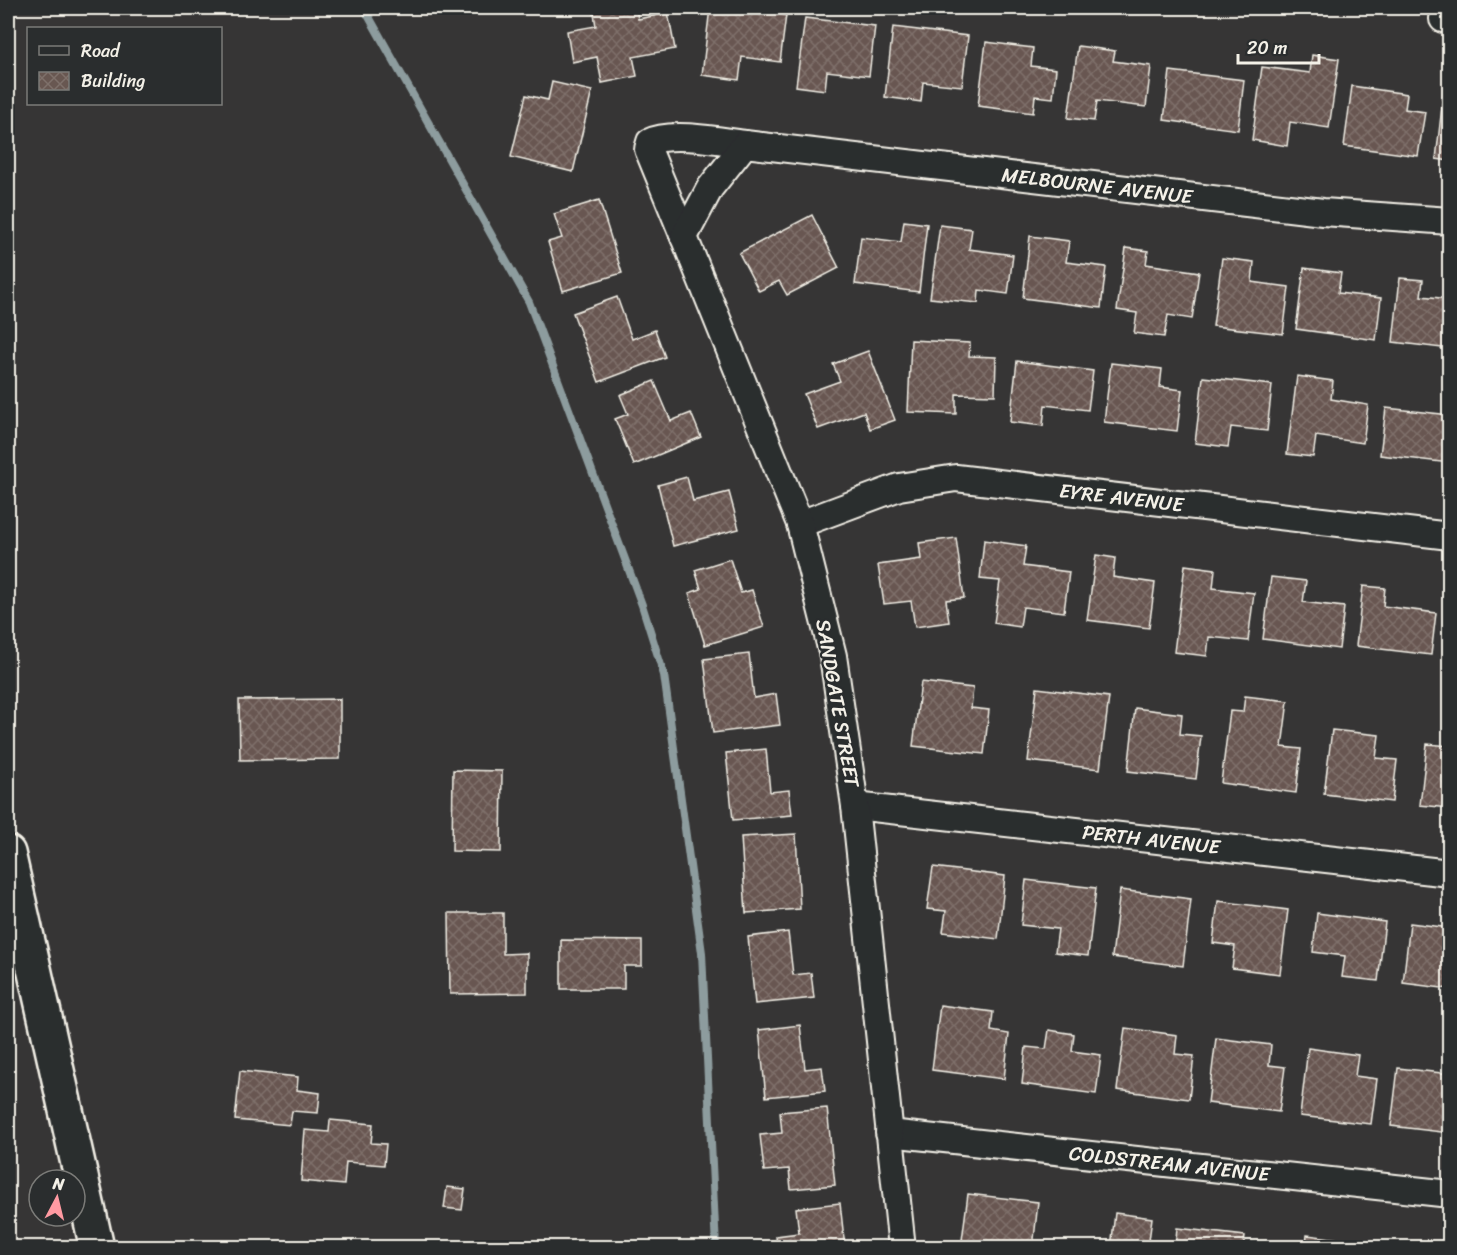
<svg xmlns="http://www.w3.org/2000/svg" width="1457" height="1255" font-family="Sriracha,sans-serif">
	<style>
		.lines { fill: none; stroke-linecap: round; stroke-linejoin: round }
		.stream { stroke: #8d9c9e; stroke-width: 8 }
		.building { fill: url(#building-cross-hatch); stroke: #f4f1e8; stroke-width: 1.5 }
		.street-casing { stroke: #f4f1e8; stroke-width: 30 }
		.secondary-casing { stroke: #f4f1e8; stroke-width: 38 }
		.street { stroke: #2a2d2e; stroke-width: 26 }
		.secondary { stroke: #2a2d2e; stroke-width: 33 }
		.labels { text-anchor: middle; stroke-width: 4.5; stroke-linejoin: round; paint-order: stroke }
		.street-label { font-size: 20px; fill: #f4f1e8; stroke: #2a2d2e }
	</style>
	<defs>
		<pattern id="building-cross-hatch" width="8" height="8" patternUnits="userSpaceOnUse" patternTransform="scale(1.5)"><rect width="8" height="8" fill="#685751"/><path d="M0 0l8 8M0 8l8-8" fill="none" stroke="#7e706a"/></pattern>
	</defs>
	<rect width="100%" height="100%" fill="#363535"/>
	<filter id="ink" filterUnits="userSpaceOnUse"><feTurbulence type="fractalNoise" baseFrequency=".0167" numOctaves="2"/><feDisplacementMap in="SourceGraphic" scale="12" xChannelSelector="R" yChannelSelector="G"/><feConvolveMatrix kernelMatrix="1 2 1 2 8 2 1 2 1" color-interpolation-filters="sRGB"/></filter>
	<g filter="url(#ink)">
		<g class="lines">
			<path class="stream" d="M 364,8 L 529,302 L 642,605 L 664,675 L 702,953 L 716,1248"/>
		</g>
		<g class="building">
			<path d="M 593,8 L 636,8 L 638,19 L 668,13 L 675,49 L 633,57 L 637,76 L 602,83 L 597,57 L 572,62 L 567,31 L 596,26 Z"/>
			<path d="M 710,8 L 728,8 L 786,15 L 780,62 L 742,57 L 739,80 L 702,75 Z"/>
			<path d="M 805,18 L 875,26 L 869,76 L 827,71 L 825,90 L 796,86 Z"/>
			<path d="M 893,27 L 968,36 L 962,86 L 923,82 L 921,102 L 885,97 Z"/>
			<path d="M 986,42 L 1033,48 L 1031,66 L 1056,69 L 1053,98 L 1035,96 L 1033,113 L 978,106 Z"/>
			<path d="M 1078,46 L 1115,51 L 1113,61 L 1151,66 L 1146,107 L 1097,101 L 1094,121 L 1068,118 Z"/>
			<path d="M 1312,55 L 1339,59 L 1329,128 L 1290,122 L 1287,146 L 1252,140 L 1262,67 L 1310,73 Z"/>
			<path d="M 1170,71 L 1244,80 L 1238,130 L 1164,120 Z"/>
			<path d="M 1445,80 L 1450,80 L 1450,161 L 1436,159 Z"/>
			<path d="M 552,82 L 592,91 L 573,172 L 511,157 L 526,95 L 548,100 Z"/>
			<path d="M 1352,86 L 1407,94 L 1405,109 L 1425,112 L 1418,156 L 1344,146 Z"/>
			<path d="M 599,200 L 622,273 L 563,291 L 548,242 L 562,238 L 554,214 Z"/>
			<path d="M 812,215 L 839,268 L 787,295 L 779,281 L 759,291 L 739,253 Z"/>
			<path d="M 904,221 L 927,224 L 919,292 L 855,284 L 861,237 L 901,242 Z"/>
			<path d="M 940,225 L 972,229 L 969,249 L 1013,255 L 1008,294 L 979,290 L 978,303 L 930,298 Z"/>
			<path d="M 1030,236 L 1069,241 L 1066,262 L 1106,267 L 1101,308 L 1023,298 Z"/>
			<path d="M 1126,248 L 1148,251 L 1146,264 L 1199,272 L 1192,319 L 1168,315 L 1164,337 L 1134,333 L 1137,313 L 1117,310 Z"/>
			<path d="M 1222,258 L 1254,262 L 1252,282 L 1289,287 L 1283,334 L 1213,326 Z"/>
			<path d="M 1304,268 L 1341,273 L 1338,293 L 1381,298 L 1376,340 L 1296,329 Z"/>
			<path d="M 1400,278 L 1423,280 L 1421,296 L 1450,299 L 1450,349 L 1393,342 Z"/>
			<path d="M 617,297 L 632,339 L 655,330 L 665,357 L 599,382 L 573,313 Z"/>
			<path d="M 911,340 L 970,343 L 969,356 L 996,357 L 995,395 L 956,394 L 956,414 L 908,412 Z"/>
			<path d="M 868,351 L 895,420 L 870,429 L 864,412 L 818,429 L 804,394 L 840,381 L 833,364 Z"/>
			<path d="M 1017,361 L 1093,371 L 1088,410 L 1045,405 L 1043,426 L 1010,422 Z"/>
			<path d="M 1111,363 L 1162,369 L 1160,387 L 1182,390 L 1177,431 L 1104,422 Z"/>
			<path d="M 1297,376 L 1333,381 L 1331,399 L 1368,405 L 1363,443 L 1316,436 L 1313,457 L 1287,454 Z"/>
			<path d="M 1203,377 L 1272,385 L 1267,431 L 1231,427 L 1228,447 L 1195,443 Z"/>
			<path d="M 654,381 L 671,421 L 691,413 L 701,437 L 634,465 L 615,419 L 628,414 L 620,395 Z"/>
			<path d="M 1386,408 L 1450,415 L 1450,463 L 1380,455 Z"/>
			<path d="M 687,477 L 693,501 L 729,492 L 739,529 L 673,546 L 658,485 Z"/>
			<path d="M 956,538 L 964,598 L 946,600 L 949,622 L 915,627 L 911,601 L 884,604 L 878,565 L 921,559 L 919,543 Z"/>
			<path d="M 984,540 L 1026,546 L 1023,566 L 1069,572 L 1064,612 L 1023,607 L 1020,627 L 994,623 L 1000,581 L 980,579 Z"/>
			<path d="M 1096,555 L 1115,558 L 1113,577 L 1155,583 L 1149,628 L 1087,620 Z"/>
			<path d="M 730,559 L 741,593 L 752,590 L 764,627 L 705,645 L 689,593 L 701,589 L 695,570 Z"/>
			<path d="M 1185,565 L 1215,569 L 1213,588 L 1254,593 L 1248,641 L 1209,637 L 1207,656 L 1174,652 Z"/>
			<path d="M 1271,577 L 1306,581 L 1303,602 L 1344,607 L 1339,649 L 1263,639 Z"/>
			<path d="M 1363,586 L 1385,588 L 1383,606 L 1436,613 L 1431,655 L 1356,646 Z"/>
			<path d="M 749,654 L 754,698 L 776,694 L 780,725 L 713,733 L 704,659 Z"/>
			<path d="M 921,682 L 973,688 L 971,708 L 989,710 L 984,754 L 913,746 Z"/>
			<path d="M 1037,688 L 1109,697 L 1100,769 L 1028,761 Z"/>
			<path d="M 1245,696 L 1288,701 L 1282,747 L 1301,749 L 1296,793 L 1221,783 L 1230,711 L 1243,712 Z"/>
			<path d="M 340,699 L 340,759 L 240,760 L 239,700 Z"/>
			<path d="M 1135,708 L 1182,714 L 1180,734 L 1201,736 L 1196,779 L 1128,771 Z"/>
			<path d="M 1332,730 L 1379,735 L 1376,758 L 1397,760 L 1392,802 L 1324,794 Z"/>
			<path d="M 1427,744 L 1450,746 L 1450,808 L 1420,805 Z"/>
			<path d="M 766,749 L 770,792 L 789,790 L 792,815 L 733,820 L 726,753 Z"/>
			<path d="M 453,770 L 502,771 L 501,852 L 452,851 Z"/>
			<path d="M 796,834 L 800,909 L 746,913 L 741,837 Z"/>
			<path d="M 933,867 L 1005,876 L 998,939 L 943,932 L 946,911 L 927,909 Z"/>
			<path d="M 1026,880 L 1096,888 L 1088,956 L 1055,952 L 1058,929 L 1021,925 Z"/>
			<path d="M 1120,890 L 1191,899 L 1183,966 L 1112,957 Z"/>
			<path d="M 1218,901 L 1288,910 L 1280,974 L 1232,968 L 1235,946 L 1213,943 Z"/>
			<path d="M 449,913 L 503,913 L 503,954 L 527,953 L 527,993 L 450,994 Z"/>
			<path d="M 1317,913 L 1385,922 L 1378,981 L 1342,977 L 1345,956 L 1313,952 Z"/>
			<path d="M 1410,923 L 1450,928 L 1450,989 L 1403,983 Z"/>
			<path d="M 788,932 L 793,975 L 811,973 L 814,998 L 755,1004 L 748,937 Z"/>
			<path d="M 561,940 L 642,941 L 642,966 L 624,966 L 624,989 L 561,989 Z"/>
			<path d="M 940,1005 L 993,1012 L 991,1031 L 1009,1034 L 1004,1079 L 932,1070 Z"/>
			<path d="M 800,1025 L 805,1069 L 822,1067 L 825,1091 L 766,1097 L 759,1030 Z"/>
			<path d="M 1125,1028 L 1177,1035 L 1175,1054 L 1194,1056 L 1189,1099 L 1117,1090 Z"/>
			<path d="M 1049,1030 L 1074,1034 L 1072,1051 L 1101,1055 L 1096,1094 L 1022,1084 L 1026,1047 L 1046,1049 Z"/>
			<path d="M 1216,1038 L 1271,1045 L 1269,1065 L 1285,1067 L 1279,1112 L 1208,1103 Z"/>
			<path d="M 1308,1048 L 1358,1055 L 1355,1076 L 1377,1079 L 1371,1124 L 1300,1116 Z"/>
			<path d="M 1398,1068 L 1450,1074 L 1450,1133 L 1391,1126 Z"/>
			<path d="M 240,1071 L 298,1077 L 297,1090 L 320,1093 L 318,1113 L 292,1111 L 290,1125 L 235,1120 Z"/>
			<path d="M 827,1108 L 835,1185 L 791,1189 L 789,1169 L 764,1171 L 760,1135 L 782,1133 L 780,1112 Z"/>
			<path d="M 330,1120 L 373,1124 L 371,1143 L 386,1144 L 384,1165 L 346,1162 L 344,1185 L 301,1181 L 305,1130 L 329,1132 Z"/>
			<path d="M 447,1187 L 465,1189 L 462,1210 L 444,1208 Z"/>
			<path d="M 968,1194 L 1038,1202 L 1033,1248 L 961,1248 Z"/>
			<path d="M 840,1203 L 845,1248 L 777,1248 L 776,1236 L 799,1233 L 796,1208 Z"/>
			<path d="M 1115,1213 L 1152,1218 L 1148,1248 L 1111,1248 Z"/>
			<path d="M 1177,1228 L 1245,1236 L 1243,1248 L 1175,1248 Z"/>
			<path d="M 1307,1235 L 1347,1240 L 1346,1248 L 1270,1248 L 1271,1241 L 1306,1245 Z"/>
			<path d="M 1371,1243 L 1403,1247 L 1403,1248 L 1371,1248 Z"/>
		</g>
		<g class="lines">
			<g class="street-casing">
				<g id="street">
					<path d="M 1443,19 L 1445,8"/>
					<path d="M 684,237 L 648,149 L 650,142 C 670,131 722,141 745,144"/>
					<path id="s1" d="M 800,524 L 899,487 L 956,478 L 1450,536"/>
					<path id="s2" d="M 855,806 L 1450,873"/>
					<path id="s3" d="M 889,1133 L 1450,1194"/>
					<path id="s4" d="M 902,1248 L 855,806 L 833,656 L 800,524 L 684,237 L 710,188 L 745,144 L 1323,212 L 1450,221"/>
				</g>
			</g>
			<g class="secondary-casing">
				<path id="secondary" d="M 8,853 L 97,1248"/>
			</g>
			<use href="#street" class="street"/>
			<use href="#secondary" class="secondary"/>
		</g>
	</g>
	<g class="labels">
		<g class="street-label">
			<text dy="7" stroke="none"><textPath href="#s4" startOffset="1508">MELBOURNE AVENUE</textPath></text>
			<text dy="7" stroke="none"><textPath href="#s1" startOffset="330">EYRE AVENUE</textPath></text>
			<text transform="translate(838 703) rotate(80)" y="7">SANDGATE STREET</text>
			<text dy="7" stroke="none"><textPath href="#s2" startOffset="298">PERTH AVENUE</textPath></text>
			<text dy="7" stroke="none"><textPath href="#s3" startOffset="282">COLDSTREAM AVENUE</textPath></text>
		</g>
	</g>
	<rect width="1457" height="1255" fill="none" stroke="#2a2d2e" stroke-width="30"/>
	<rect x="15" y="15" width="1427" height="1225" fill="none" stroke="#f4f1e8" stroke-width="2" filter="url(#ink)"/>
	<rect x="27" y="27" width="195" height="78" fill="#2a2d2e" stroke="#7b7b78" stroke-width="1.5"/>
	<rect x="39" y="46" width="30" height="9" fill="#2a2d2e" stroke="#7b7b78" stroke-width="1.5"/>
	<text x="81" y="57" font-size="18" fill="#f4f1e8">Road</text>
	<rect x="39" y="72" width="30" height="18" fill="url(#building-cross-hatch)" stroke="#7b7b78" stroke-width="1.5"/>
	<text x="81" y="87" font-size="18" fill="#f4f1e8">Building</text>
	<g transform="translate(57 1198) rotate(7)"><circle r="28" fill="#2a2d2e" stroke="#7b7b78" stroke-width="1.5"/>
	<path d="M0-4.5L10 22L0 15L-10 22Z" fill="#ff9aa2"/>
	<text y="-9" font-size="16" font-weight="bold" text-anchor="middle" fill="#f4f1e8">N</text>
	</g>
	<path d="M1238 54v9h81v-9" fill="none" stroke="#f4f1e8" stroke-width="3"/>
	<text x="1247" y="54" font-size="18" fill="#f4f1e8" stroke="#2a2d2e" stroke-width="4.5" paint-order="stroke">20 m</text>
</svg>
